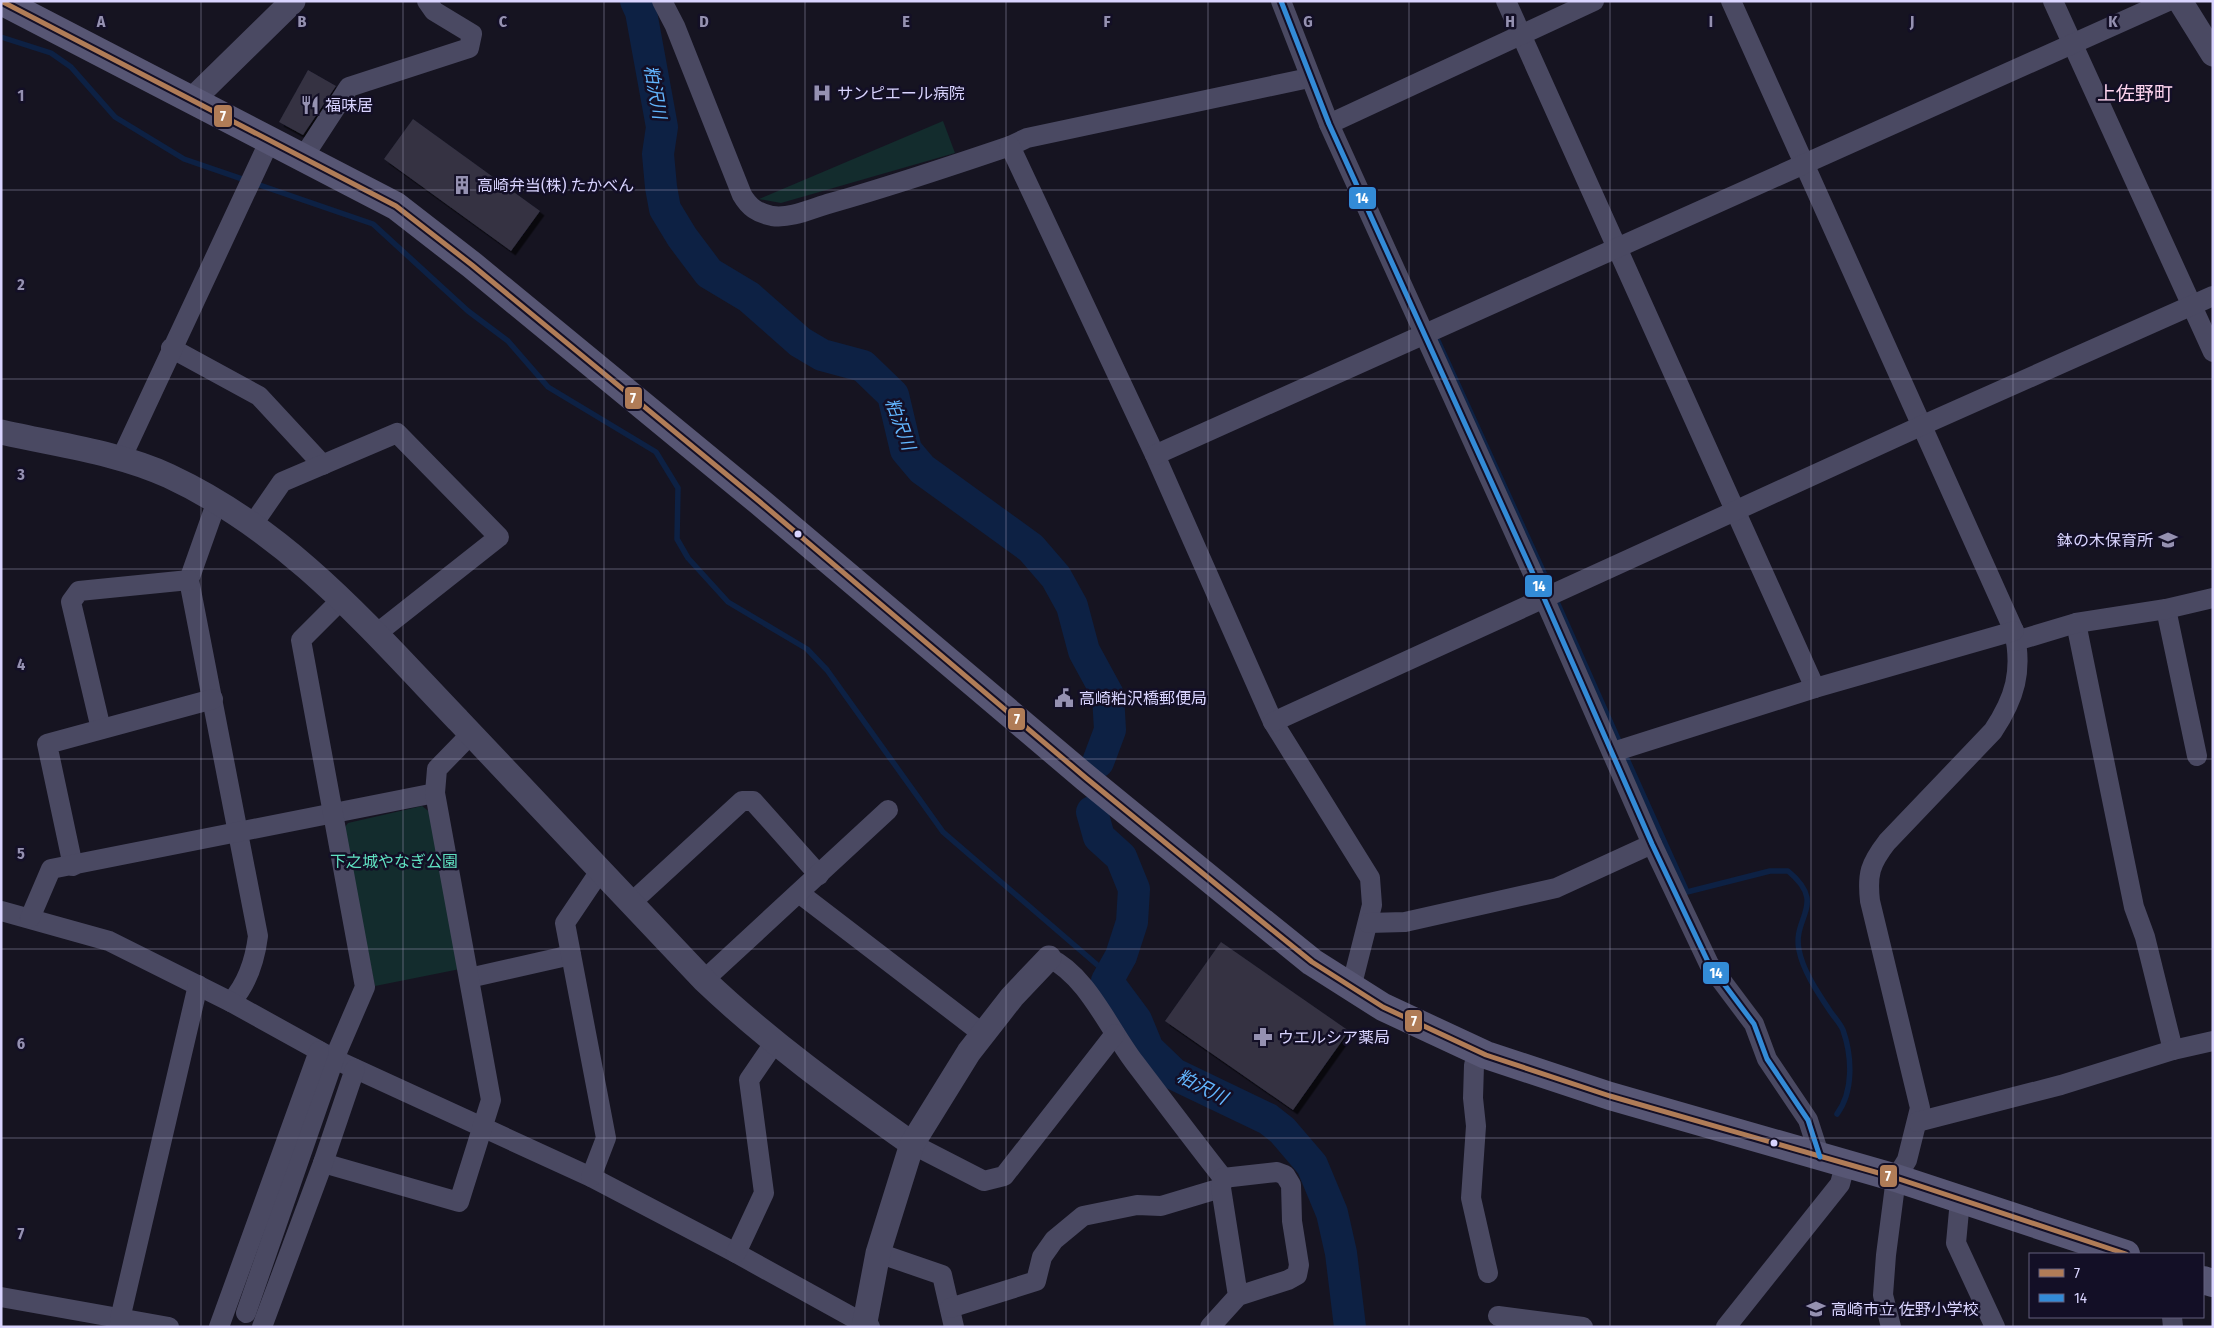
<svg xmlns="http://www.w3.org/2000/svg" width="2214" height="1328" font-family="'Fira Sans Condensed','Noto Sans JP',sans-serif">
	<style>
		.green { fill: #132c2d }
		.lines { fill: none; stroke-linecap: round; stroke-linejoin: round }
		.stream { stroke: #0d2144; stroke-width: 5.5 }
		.river { stroke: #0d2144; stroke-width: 32 }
		.building { fill: #343243; filter: url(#shadow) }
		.minor { stroke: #4a4962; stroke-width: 20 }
		.tertiary { stroke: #4a4962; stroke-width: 25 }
		.secondary { stroke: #575674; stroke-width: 28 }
		.bus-1-casing { stroke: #130f26; stroke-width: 9 }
		.bus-2-casing { stroke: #130f26; stroke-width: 9 }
		.bus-1 { stroke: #b07c57; stroke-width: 5 }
		.bus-2 { stroke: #338bd7; stroke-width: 5 }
		.grid { fill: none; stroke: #9591b1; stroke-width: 1; stroke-opacity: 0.55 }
		.bus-dot { fill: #d9d4ff; stroke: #130f26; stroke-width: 2 }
		.labels { text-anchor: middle; stroke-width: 5; stroke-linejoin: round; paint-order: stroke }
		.poi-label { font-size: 16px; fill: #d9d4ff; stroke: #130f26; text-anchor: start }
		.park-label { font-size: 16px; fill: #5fe0c0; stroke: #130f26 }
		.water-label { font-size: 18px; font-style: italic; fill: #62b6ff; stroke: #130f26 }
		.quarter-label { font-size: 19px; fill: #ffd6f0; stroke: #130f26 }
		.grid-label { font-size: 16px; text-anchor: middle; font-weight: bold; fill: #9591b1; stroke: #130f26; stroke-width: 5; stroke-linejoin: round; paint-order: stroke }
		.line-badge { stroke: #130f26; stroke-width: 2 }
		.badge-label { font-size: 14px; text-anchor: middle; font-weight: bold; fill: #fff }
	</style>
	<defs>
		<filter id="shadow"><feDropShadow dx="4.5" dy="4.5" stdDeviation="0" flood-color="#0009"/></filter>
	</defs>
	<rect width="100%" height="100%" fill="#161421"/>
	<g class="green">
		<path d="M 943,121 L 955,153 L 781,203 L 759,199 Z"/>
		<path d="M 422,806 L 431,813 L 460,969 L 375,986 L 342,831 L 348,823 Z"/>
	</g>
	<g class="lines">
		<g class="stream">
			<path d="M 1,37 L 51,53 L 71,67 L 115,117 L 184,159 L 373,224 L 468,311 L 508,341 L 548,387 L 656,452 L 678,488 L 677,539 L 688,558 L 728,602 L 807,649 L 827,670 L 943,832 L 1109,975"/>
			<path d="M 1438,341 L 1549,584"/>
			<path d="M 1558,604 L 1619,741"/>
			<path d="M 1627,759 L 1687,892 L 1770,871 L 1788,871 C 1828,904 1792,917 1799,950 C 1803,971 1818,993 1830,1011 C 1834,1017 1840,1023 1843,1030 C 1852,1056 1854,1091 1837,1114"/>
		</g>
		<g class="river">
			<path d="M 636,1 L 641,12 L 662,127 L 658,154 L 661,187 L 665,209 L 682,237 L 709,273 L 749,297 L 800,342 L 822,355 L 863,366 L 893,395 L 906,450 L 922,469 L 1031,548 L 1056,577 L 1072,606 L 1084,651 L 1108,695 L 1110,730 L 1098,762"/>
			<path d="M 1092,812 L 1099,837 L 1121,857 L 1134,889 L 1132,922 L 1121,956 L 1107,981 L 1136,1020 L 1148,1049 L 1174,1074 L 1268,1119 L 1282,1130 L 1312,1165 L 1332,1213 L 1341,1253 L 1350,1327"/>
		</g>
	</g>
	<g class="building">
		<path d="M 308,70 L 336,86 L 303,135 L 279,122 Z"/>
		<path d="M 413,119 L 540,211 L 511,251 L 384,159 Z"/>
		<path d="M 1221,942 L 1349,1031 L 1293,1110 L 1165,1021 Z"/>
	</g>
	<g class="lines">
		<g class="minor">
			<path d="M 662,1 L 675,26 L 742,195 C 749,207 757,213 772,216 C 791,219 813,208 831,203 C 892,186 951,166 1010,146 L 1027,138 L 1309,78"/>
			<path d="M 1281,1 L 1329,124 L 1544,598 L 1652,844 L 1709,964 L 1754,1024 L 1767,1059 L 1808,1120 L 1820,1157"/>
			<path d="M 1506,1 L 1815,688"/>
			<path d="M 1731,1 L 2014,631 C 2023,671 2015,698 1993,731 L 1887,842 C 1870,864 1867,874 1870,901 L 1920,1108 L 1907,1160 L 1896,1178 L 1886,1255 L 1883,1295 L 1891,1327"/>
			<path d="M 2053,1 L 2213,352"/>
			<path d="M 1329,124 L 1594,1"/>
			<path d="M 1010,146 L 1155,455 L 1273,722 L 1370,878 L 1372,905 L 1351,988"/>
			<path d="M 304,156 L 349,87 L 469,48 L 472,34 L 434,11 L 427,1"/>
			<path d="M 171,348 L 259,396 L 323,465"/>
			<path d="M 1155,455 L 2168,1"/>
			<path d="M 121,459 L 270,140"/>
			<path d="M 217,501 L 189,580 L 258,936 C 255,960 247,984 231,1002"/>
			<path d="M 253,524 L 282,482 L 397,433 L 499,537 L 376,634"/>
			<path d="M 2166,609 L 2197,756"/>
			<path d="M 2076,623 L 2134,907 L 2145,937 L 2173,1050"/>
			<path d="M 2016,641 L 2076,623 L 2166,609 L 2213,598"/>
			<path d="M 1273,722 L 1923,425 L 2213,296"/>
			<path d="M 101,729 L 71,602 L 79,591 L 189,580"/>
			<path d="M 1613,752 L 1815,688 L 2014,631"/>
			<path d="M 73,866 L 47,744 L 213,699"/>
			<path d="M 799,893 L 983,1034"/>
			<path d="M 631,903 L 742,801 L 753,801 L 819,875"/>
			<path d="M 1,911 L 109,941 L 231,1002 L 334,1059 L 591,1177 L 736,1253 L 870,1327"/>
			<path d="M 30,918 L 51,869 L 435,793"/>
			<path d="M 1368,923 L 1405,922 L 1556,888 L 1652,844"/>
			<path d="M 1049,958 C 1087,975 1110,1031 1135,1063 C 1164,1101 1193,1140 1223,1178"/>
			<path d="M 469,978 L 571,955"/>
			<path d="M 704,980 L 888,810"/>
			<path d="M 1481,1053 L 1474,1065 L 1473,1098 L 1476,1126 L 1471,1198 L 1488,1273"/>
			<path d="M 1917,1122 L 2061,1085 L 2173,1050 L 2213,1041"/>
			<path d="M 912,1144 L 984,1181 L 1004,1176 L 1115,1034"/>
			<path d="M 323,1163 L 459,1202 L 491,1100 L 435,793 L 437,769 L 471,734"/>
			<path d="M 591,1177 L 606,1138 L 565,923 L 600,871"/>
			<path d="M 1960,1200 L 1956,1243 L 1995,1327"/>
			<path d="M 736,1253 L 764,1193 L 749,1080 L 775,1042"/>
			<path d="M 878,1253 L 942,1275 L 954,1327"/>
			<path d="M 1,1297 L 169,1327"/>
			<path d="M 950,1308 L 1036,1281 L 1042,1257 L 1054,1240 L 1083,1216 L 1137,1205 L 1161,1206 L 1221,1188"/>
			<path d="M 246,1313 L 334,1059 L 365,987 L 301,640 L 342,599"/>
			<path d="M 1498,1316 L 1583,1327"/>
			<path d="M 2172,1317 L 2173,1327"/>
			<path d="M 120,1319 L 198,985"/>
			<path d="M 219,1327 L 319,1051"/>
			<path d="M 262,1327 L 323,1163 L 355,1069"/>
			<path d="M 1210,1327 L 1238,1296 L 1288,1280 L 1297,1275 L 1299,1265 L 1292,1221 L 1291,1185 L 1285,1175 L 1277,1172 L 1223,1178 L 1221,1188 L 1238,1296"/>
			<path d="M 1726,1327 L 1840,1184 L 1845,1165"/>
		</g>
		<g class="tertiary">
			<path d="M 2180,1 L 2213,54"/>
			<path d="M 193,99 L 293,1"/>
			<path d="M 1,432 C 57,445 117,452 169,476 C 289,532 369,627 458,720 C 540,807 622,894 704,980 C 768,1041 840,1093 912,1144"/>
			<path d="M 864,1327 L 878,1253 L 912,1144 L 969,1052 L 1012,997 L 1049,958"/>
		</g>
		<g class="secondary">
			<path d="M 1,1 L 396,206 L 472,265 L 760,502 L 1086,778 L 1255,916 L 1312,962 L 1383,1007 L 1486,1055 L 1610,1096 L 1896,1178 L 2126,1254"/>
			<path d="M 2203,1280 L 2213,1283"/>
		</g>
		<g class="bus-1-casing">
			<path id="bus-1" d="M 1,1 L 396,206 L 472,265 L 760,502 L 1086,778 L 1255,916 L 1312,962 L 1383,1007 L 1486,1055 L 1610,1096 L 1896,1178 L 2126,1254"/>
		</g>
		<g class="bus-2-casing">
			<path id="bus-2" d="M 1281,1 L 1329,124 L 1544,598 L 1652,844 L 1709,964 L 1754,1024 L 1767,1059 L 1808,1120 L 1820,1157"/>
		</g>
		<use href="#bus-1" class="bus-1"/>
		<use href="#bus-2" class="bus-2"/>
	</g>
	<path class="grid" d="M 201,1 L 201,1327M 403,1 L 403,1327M 604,1 L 604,1327M 805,1 L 805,1327M 1006,1 L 1006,1327M 1208,1 L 1208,1327M 1409,1 L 1409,1327M 1610,1 L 1610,1327M 1811,1 L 1811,1327M 2013,1 L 2013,1327M 1,190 L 2213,190M 1,379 L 2213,379M 1,569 L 2213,569M 1,759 L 2213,759M 1,949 L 2213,949M 1,1138 L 2213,1138"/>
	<defs>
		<g id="hospital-bare" transform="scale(1.5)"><path d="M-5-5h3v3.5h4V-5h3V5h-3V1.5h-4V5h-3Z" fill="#9591b1" stroke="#130f26" stroke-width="2.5" paint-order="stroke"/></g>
		<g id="restaurant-bare" transform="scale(1.5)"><path d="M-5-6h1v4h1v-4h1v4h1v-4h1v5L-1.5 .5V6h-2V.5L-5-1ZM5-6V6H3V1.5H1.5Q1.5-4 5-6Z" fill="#9591b1" stroke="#130f26" stroke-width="2.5" paint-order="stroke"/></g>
		<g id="building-bare" transform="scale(1.5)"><path d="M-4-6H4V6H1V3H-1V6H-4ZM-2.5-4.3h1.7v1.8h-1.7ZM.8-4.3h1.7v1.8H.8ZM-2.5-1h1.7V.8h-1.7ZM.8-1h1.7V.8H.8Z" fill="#9591b1" stroke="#130f26" stroke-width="2.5" paint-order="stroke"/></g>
		<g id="school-bare" transform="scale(1.5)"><path d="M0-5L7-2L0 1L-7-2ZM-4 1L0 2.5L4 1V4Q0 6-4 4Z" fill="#9591b1" stroke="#130f26" stroke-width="2.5" paint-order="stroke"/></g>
		<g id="civic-bare" transform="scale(1.5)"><path d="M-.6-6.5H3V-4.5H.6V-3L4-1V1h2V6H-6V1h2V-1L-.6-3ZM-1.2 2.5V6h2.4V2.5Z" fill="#9591b1" stroke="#130f26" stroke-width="2.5" paint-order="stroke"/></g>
		<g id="pharmacy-bare" transform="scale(1.5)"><path d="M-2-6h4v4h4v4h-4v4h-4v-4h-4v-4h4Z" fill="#9591b1" stroke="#130f26" stroke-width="2.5" paint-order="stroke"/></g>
	</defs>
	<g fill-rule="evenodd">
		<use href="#hospital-bare" x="822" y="93"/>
		<use href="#restaurant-bare" x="310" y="105"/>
		<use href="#building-bare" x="462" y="185"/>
		<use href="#school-bare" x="2168" y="540"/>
		<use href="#civic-bare" x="1064" y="698"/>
		<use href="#pharmacy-bare" x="1263" y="1037"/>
		<use href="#school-bare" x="1816" y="1309"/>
	</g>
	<g class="bus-dot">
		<circle cx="798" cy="534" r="4.5"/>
		<circle cx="1774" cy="1143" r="4.5"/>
	</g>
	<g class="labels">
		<g class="poi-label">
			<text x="837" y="99">サンピエール病院</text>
			<text x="325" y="111">福味居</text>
			<text x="477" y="191">高崎弁当(株) たかべん</text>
			<text x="2153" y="546" text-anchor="end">鉢の木保育所</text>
			<text x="1079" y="704">高崎粕沢橋郵便局</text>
			<text x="1278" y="1043">ウエルシア薬局</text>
			<text x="1831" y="1315">高崎市立 佐野小学校</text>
		</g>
		<g class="park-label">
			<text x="394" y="867">下之城やなぎ公園</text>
		</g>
		<g class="water-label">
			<text transform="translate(655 92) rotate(80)" y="6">粕沢川</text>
			<text transform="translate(900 424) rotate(70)" y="6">粕沢川</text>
			<text transform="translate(1202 1087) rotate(27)" y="6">粕沢川</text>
		</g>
		<g class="quarter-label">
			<text x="2135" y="100">上佐野町</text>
		</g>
	</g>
	<g class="grid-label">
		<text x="101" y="27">A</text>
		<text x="302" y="27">B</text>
		<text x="503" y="27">C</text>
		<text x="704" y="27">D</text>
		<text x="906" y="27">E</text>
		<text x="1107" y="27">F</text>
		<text x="1308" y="27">G</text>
		<text x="1510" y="27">H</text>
		<text x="1711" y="27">I</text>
		<text x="1912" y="27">J</text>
		<text x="2113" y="27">K</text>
		<text x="21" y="101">1</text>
		<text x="21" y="290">2</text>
		<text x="21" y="480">3</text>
		<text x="21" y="670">4</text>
		<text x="21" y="859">5</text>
		<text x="21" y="1049">6</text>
		<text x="21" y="1239">7</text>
	</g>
	<g class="line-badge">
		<rect x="213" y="104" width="20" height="24" rx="5" fill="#b07c57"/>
		<rect x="1348" y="186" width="29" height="24" rx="5" fill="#338bd7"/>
		<rect x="624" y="386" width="19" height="24" rx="5" fill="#b07c57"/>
		<rect x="1524" y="574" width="29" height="24" rx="5" fill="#338bd7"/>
		<rect x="1007" y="707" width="19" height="24" rx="5" fill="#b07c57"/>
		<rect x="1702" y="961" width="28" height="24" rx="5" fill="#338bd7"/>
		<rect x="1404" y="1009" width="19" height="24" rx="5" fill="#b07c57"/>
		<rect x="1879" y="1164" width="19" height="24" rx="5" fill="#b07c57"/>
	</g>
	<g class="badge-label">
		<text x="223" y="121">7</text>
		<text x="1362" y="203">14</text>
		<text x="633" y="403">7</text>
		<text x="1539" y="591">14</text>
		<text x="1017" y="724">7</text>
		<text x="1716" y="978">14</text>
		<text x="1414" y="1026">7</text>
		<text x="1888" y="1181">7</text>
	</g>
	<rect width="2214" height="1328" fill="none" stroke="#d9d4ff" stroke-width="5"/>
	<rect x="2029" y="1253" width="175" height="65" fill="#130f26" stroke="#625e7d"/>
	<rect x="2039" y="1269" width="25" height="8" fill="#b07c57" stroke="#625e7d"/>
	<text x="2074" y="1278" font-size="15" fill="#d9d4ff">7</text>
	<rect x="2039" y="1294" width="25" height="8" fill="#338bd7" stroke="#625e7d"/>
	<text x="2074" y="1303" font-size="15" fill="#d9d4ff">14</text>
</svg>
